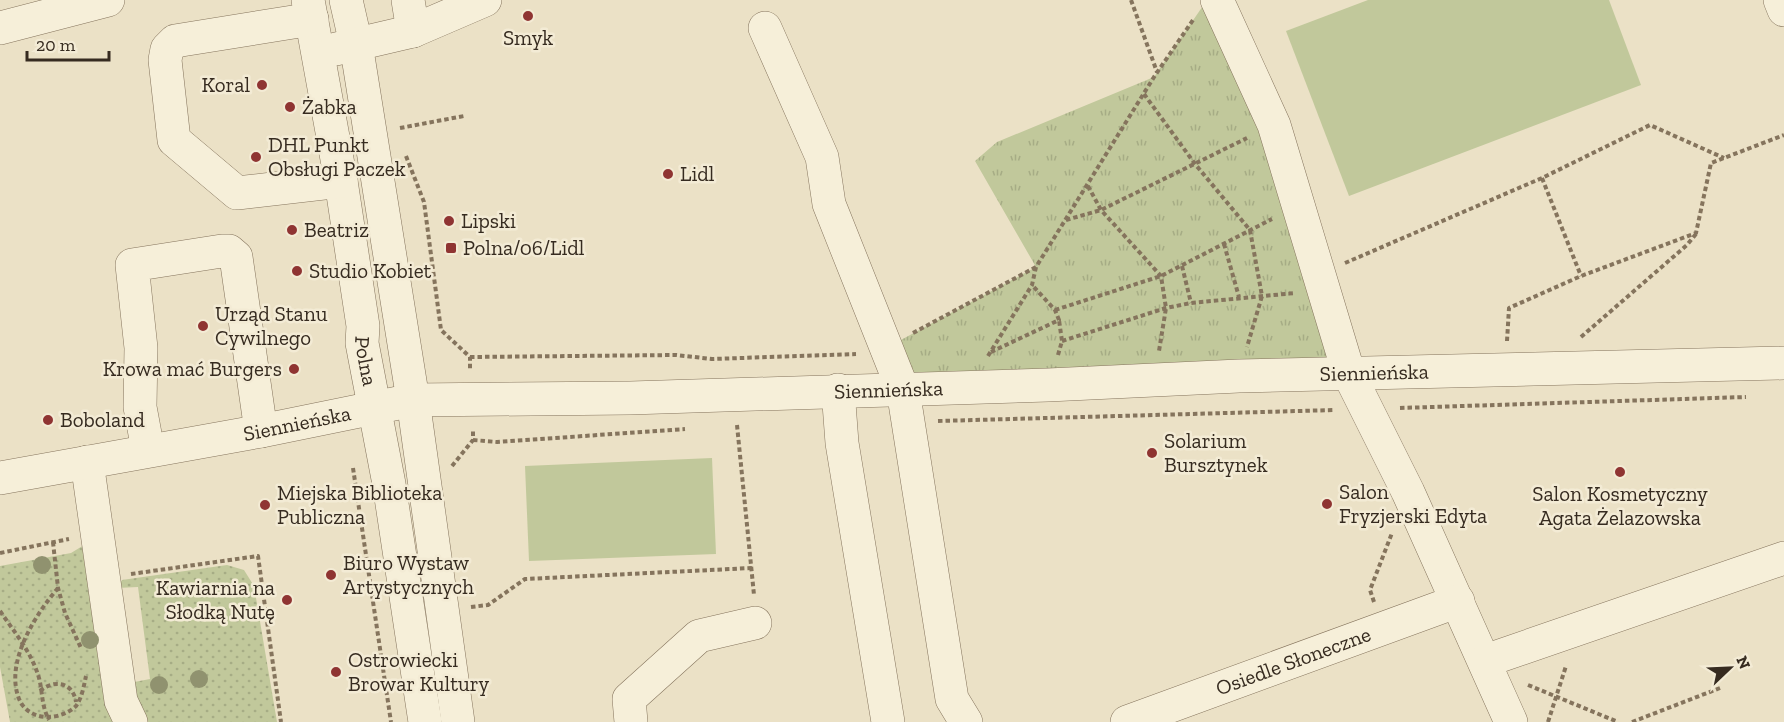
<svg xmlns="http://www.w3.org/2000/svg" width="1784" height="722" font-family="'Zilla Slab',serif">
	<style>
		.grass { fill: url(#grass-dots) }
		.park { fill: url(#park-tufts) }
		.pitch { fill: #c1c89b }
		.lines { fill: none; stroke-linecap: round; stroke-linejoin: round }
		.minor-casing { stroke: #85745d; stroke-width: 34 }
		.path { stroke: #85745d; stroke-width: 4; stroke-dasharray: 4.5 3; stroke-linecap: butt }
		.minor { stroke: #f6efd9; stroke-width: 33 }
		.tree { fill: #90926f }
		.poi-dot { fill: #8f3432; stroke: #f3ebd5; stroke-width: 2 }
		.labels { text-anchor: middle; stroke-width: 5; stroke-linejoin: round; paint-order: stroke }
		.poi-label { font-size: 21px; fill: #362b20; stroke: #f3ebd5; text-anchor: start }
		.street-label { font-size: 21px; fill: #362b20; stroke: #f3ebd5 }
	</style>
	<defs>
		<pattern id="grass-dots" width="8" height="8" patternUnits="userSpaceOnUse" patternTransform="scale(1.5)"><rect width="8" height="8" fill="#c1c89b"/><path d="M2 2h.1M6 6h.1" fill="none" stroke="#a6ac85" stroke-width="1.8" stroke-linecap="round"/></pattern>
		<pattern id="park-tufts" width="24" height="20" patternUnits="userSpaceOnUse" patternTransform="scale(1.5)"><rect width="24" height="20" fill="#c1c89b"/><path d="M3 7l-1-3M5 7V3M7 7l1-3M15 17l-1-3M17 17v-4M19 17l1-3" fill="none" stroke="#a6ac85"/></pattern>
	</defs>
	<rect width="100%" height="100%" fill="#ebe1c6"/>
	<g class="grass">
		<path d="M 89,542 L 113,715 L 112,722 L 10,722 L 0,667 L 0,566 L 71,553 Z"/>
		<path d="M 227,565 L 244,570 L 254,586 L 277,722 L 148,722 L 138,709 L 129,683 L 150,679 L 138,587 L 117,588 L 122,580 Z"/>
	</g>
	<path class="park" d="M 1207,0 L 1217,0 L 1349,374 L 903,390 L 886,348 L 1036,267 L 975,161 L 997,142 L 1154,77 Z"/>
	<g class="pitch">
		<path d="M 1368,0 L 1609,0 L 1641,85 L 1349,196 L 1286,31 Z"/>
		<path d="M 712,458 L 716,554 L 529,561 L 525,466 Z"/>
	</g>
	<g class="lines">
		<g class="minor-casing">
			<g id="minor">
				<path id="s1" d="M 308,0 L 341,181 L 363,326 L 362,343 L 389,484 L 425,722"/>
				<path d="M 346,0 L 356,44 L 413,400 L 458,722"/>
				<path d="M 408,0 L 413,31"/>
				<path d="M 1217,0 L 1274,125 L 1349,374 L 1408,492 L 1511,722"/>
				<path d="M 1780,0 L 1784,10"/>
				<path d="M 312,19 L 175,41 L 167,49 L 165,60 L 174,140 L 237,193 L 341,181"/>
				<path d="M 0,28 L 108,0"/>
				<path d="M 765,28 L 822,157 L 829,204 L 903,390 L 952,699 L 966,722"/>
				<path d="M 336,49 L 413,31 L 485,0"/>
				<path d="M 838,390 L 842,443 L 888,722"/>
				<path d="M 148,450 L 140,407 L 141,348 L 132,265 L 222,251 L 229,251 L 236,257 L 261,431"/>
				<path d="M 87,462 L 121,701 L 131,722"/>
				<path id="s2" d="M 0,478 L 261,431 L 413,400 L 630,398 L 1048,385 L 1239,376 L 1784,363"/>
				<path d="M 1485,661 L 1784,558"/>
				<path d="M 631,722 L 629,699 L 699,636 L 755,623"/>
				<path id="s3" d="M 1127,722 L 1458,601"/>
			</g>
		</g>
		<g class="path">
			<path d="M 1131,0 L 1157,72"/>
			<path d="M 1144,94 L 1195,164 L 1250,230 L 1262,296 L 1247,347"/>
			<path d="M 400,128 L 464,116"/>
			<path d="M 406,156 L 424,202 L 441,330 L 470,357 L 470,371"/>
			<path d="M 1542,178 L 1581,276"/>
			<path d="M 1088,186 L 1101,210 L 1161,276 L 1166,308 L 1159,351"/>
			<path d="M 1066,220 L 1101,210 L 1247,138"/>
			<path d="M 1224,244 L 1239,297"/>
			<path d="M 1345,263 L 1542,178 L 1650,125 L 1724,158"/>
			<path d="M 1182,266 L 1191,303"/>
			<path d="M 1055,310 L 1161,276 L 1272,219"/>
			<path d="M 913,333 L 1036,267"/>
			<path d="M 1581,337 L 1687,245 L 1696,234"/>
			<path d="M 1062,341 L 1166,308 L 1191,303 L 1295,293"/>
			<path d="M 1507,341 L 1509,308 L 1581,276 L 1696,233 L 1711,163 L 1784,135"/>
			<path d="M 991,352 L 1059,320 L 1055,310 L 1032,285"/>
			<path d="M 1058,355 L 1062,341 L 1059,320"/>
			<path d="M 988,356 L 1032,285 L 1036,267 L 1154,77 L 1193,20"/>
			<path d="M 470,357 L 676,355 L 712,359 L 856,354"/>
			<path d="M 1400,408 L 1746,397"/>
			<path d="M 938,421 L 1335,410"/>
			<path d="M 737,425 L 754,595"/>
			<path d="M 473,440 L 497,442 L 685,429"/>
			<path d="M 452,466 L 473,440 L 473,430"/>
			<path d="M 353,468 L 391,722"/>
			<path d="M 53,542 L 58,588 L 65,613 L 81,648"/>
			<path d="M 0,553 L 69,539"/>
			<path d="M 131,574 L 258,556 L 281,722"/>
			<path d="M 58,588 C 36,614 6,660 18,696 C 26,722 59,722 76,706 C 82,698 84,685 86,676"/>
			<path d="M 1374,602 L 1370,590 L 1392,533"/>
			<path d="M 471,607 L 488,605 L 525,579 L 752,568"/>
			<path d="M 0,611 C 15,633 32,653 39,678 C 43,693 41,705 49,720"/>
			<path d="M 1528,685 L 1618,722"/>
			<path d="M 40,691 C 54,679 73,682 76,702"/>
			<path d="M 1548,722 L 1566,666"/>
			<path d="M 1632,722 L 1720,688"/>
		</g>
		<use href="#minor" class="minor"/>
	</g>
	<g class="tree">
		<circle cx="42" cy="565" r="9"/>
		<circle cx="90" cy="640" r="9"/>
		<circle cx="199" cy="679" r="9"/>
		<circle cx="159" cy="685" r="9"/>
	</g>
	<g class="poi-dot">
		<circle cx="528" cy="16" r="6"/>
		<circle cx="262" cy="85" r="6"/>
		<circle cx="290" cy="107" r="6"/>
		<circle cx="256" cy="157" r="6"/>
		<circle cx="668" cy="174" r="6"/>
		<circle cx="449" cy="221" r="6"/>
		<circle cx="292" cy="230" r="6"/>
		<rect x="445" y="242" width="12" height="12" rx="3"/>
		<circle cx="297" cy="271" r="6"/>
		<circle cx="203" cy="326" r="6"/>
		<circle cx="294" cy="369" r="6"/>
		<circle cx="48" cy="420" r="6"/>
		<circle cx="1152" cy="453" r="6"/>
		<circle cx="1620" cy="472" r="6"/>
		<circle cx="1327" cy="504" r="6"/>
		<circle cx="265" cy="505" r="6"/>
		<circle cx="331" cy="575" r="6"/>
		<circle cx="287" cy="600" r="6"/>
		<circle cx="336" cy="672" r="6"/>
	</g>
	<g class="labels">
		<g class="poi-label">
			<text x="528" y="45" text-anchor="middle">Smyk</text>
			<text x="250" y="92" text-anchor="end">Koral</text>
			<text x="302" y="114">Żabka</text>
			<text x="268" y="152">DHL Punkt<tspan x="268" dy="24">Obsługi Paczek</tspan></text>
			<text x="680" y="181">Lidl</text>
			<text x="461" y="228">Lipski</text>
			<text x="304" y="237">Beatriz</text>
			<text x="463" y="255">Polna/06/Lidl</text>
			<text x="309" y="278">Studio Kobiet</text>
			<text x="215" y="321">Urząd Stanu<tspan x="215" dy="24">Cywilnego</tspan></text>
			<text x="282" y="376" text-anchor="end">Krowa mać Burgers</text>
			<text x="60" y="427">Boboland</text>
			<text x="1164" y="448">Solarium<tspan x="1164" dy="24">Bursztynek</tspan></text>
			<text x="1339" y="499">Salon<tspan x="1339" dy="24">Fryzjerski Edyta</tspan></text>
			<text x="277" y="500">Miejska Biblioteka<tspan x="277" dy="24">Publiczna</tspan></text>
			<text x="1620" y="501" text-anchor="middle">Salon Kosmetyczny<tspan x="1620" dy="24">Agata Żelazowska</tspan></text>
			<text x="343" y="570">Biuro Wystaw<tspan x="343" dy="24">Artystycznych</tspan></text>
			<text x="275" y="595" text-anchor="end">Kawiarnia na<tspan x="275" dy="24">Słodką Nutę</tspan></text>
			<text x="348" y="667">Ostrowiecki<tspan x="348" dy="24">Browar Kultury</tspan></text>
		</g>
		<g class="street-label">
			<text dy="7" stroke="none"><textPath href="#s1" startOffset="366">Polna</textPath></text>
			<text dy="7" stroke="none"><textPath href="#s2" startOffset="1382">Siennieńska</textPath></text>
			<text dy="7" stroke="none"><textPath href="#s2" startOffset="896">Siennieńska</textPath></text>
			<text dy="7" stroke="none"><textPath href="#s2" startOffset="302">Siennieńska</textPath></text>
			<text dy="7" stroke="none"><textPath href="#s3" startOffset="177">Osiedle Słoneczne</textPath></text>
		</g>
	</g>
	<g transform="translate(1730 668) rotate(67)" stroke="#f3ebd5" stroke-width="4.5" paint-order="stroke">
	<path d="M0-4.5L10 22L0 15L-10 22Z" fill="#362b20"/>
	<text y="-9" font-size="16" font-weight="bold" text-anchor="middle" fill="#362b20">N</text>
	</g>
	<path d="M27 51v9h82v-9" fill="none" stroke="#362b20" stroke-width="3"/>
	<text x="36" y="51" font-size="18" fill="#362b20" stroke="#f3ebd5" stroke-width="4.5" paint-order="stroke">20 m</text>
</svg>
